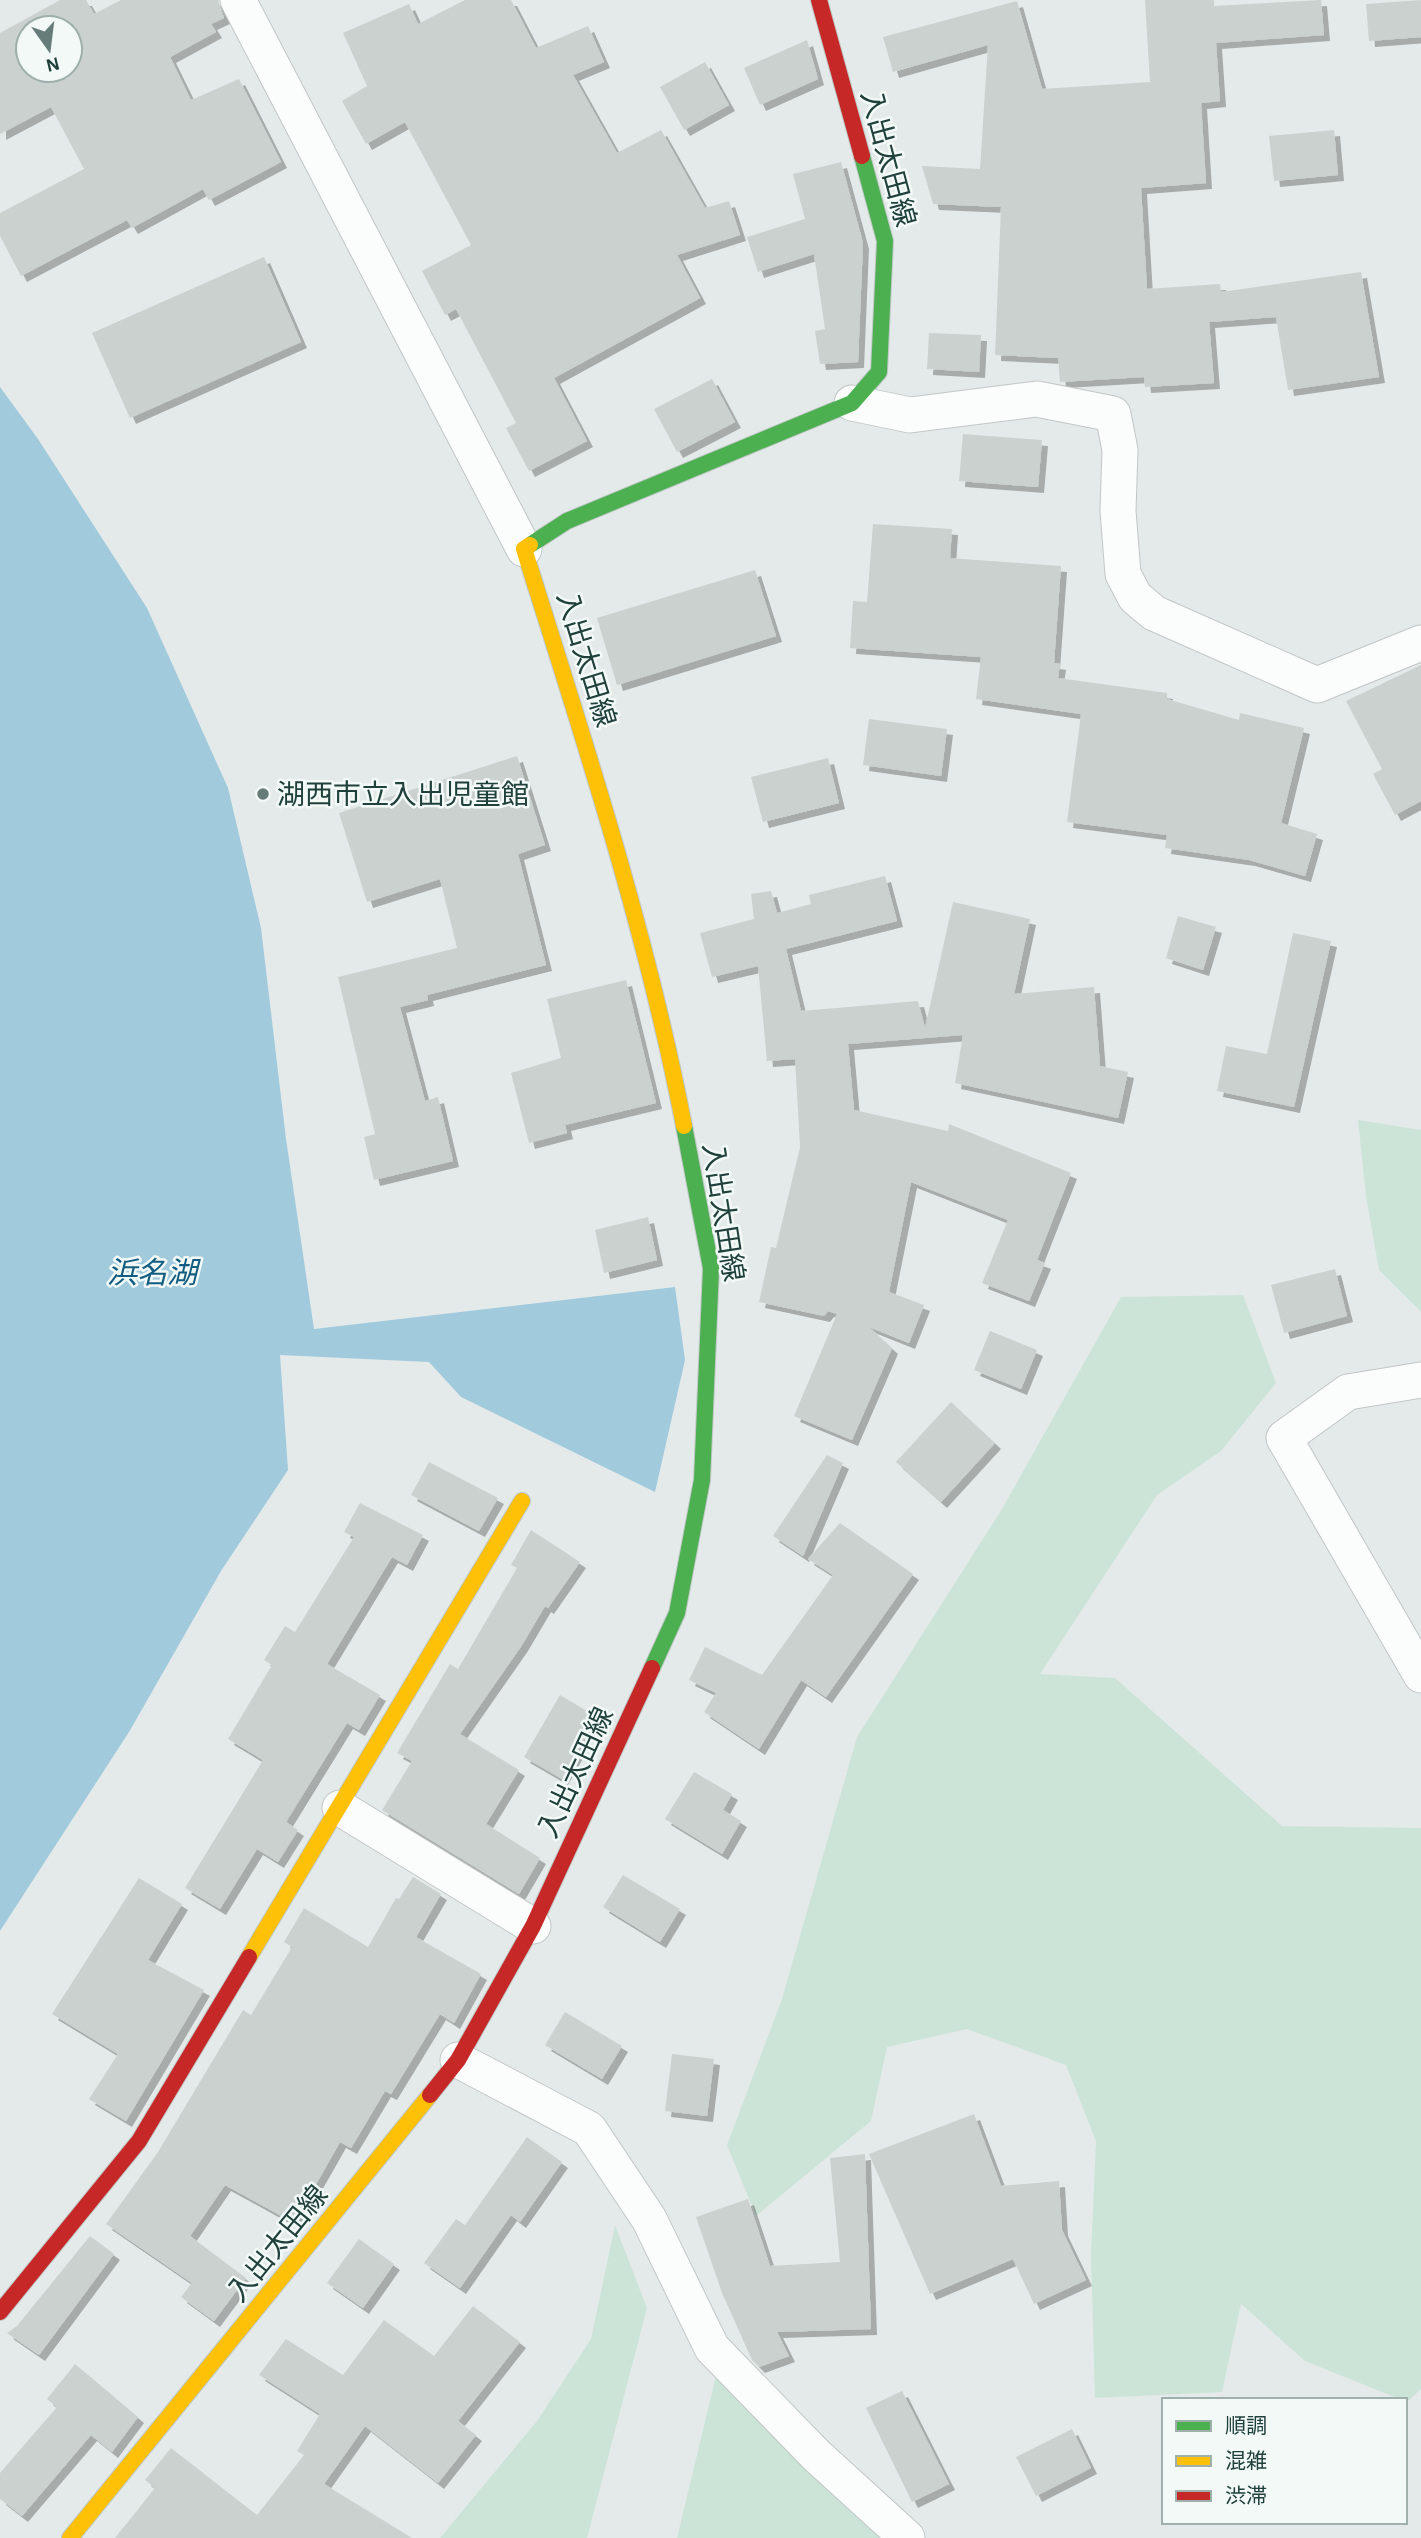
<svg xmlns="http://www.w3.org/2000/svg" width="1421" height="2538" font-family="'Alegreya Sans','Noto Sans JP',sans-serif">
	<style>
		.green { fill: #cce4d8 }
		.water { fill: #a1cadd }
		.building { fill: #cbd1cf; fill-rule: evenodd; filter: url(#shadow) }
		.lines { fill: none; stroke-linecap: round; stroke-linejoin: round }
		.street-casing { stroke: #c1c7c6; stroke-width: 37 }
		.fast-casing { stroke: #bfc8c6; stroke-width: 18 }
		.slow-casing { stroke: #bfc8c6; stroke-width: 18 }
		.jam-casing { stroke: #bfc8c6; stroke-width: 18 }
		.street { stroke: #fbfcfc; stroke-width: 35 }
		.fast { stroke: #4caf50; stroke-width: 16 }
		.slow { stroke: #ffc107; stroke-width: 16 }
		.jam { stroke: #c62828; stroke-width: 16 }
		.poi-dot { fill: #657c79; stroke: #f2f9f7; stroke-width: 2.5 }
		.labels { text-anchor: middle; stroke-width: 5; stroke-linejoin: round; paint-order: stroke }
		.street-label { font-size: 28px; fill: #20403c; stroke: #f2f9f7 }
		.poi-label { font-size: 28px; fill: #20403c; stroke: #f2f9f7; text-anchor: start }
		.water-label { font-size: 30px; font-style: italic; fill: #145d82; stroke: #f2f9f7 }
	</style>
	<defs>
		<filter id="shadow"><feDropShadow dx="6" dy="6" stdDeviation="0" flood-color="#0004"/></filter>
	</defs>
	<rect width="100%" height="100%" fill="#e4eae9"/>
	<g class="green">
		<path d="M 1358,1120 L 1421,1130 L 1421,1312 L 1379,1270 L 1366,1196 Z"/>
		<path d="M 1243,1295 L 1276,1383 L 1221,1451 L 1157,1495 L 1040,1674 L 1115,1678 L 1282,1826 L 1421,1828 L 1421,2389 L 1407,2402 L 1305,2361 L 1241,2304 L 1222,2392 L 1095,2398 L 1091,2254 L 1096,2141 L 1066,2065 L 967,2029 L 887,2047 L 871,2121 L 756,2216 L 727,2145 L 782,1999 L 857,1737 L 1002,1509 L 1121,1297 Z"/>
		<path d="M 615,2225 L 647,2308 L 587,2538 L 440,2538 L 537,2421 L 591,2339 Z"/>
		<path d="M 716,2376 L 889,2538 L 677,2538 Z"/>
	</g>
	<path class="water" d="M 0,387 L 38,439 L 147,608 L 228,788 L 261,928 L 286,1139 L 314,1329 L 675,1287 L 685,1360 L 655,1492 L 461,1397 L 429,1362 L 280,1355 L 288,1470 L 221,1571 L 129,1732 L 0,1931 Z"/>
	<g class="building">
		<path d="M 60,0 L 86,0 L 94,14 L 121,0 L 218,0 L 224,18 L 211,24 L 216,32 L 170,57 L 191,100 L 239,79 L 281,162 L 209,200 L 203,189 L 132,228 L 127,220 L 21,276 L 0,236 L 0,213 L 84,169 L 51,107 L 0,134 L 0,33 ZM 28,28 L 70,28 L 70,70 L 28,70 Z"/>
		<path d="M 465,0 L 511,0 L 536,48 L 588,26 L 604,62 L 573,75 L 617,153 L 661,130 L 705,208 L 729,201 L 740,235 L 677,255 L 700,298 L 554,378 L 587,441 L 529,471 L 506,428 L 516,423 L 456,309 L 445,315 L 422,271 L 471,245 L 405,122 L 366,144 L 342,101 L 367,86 L 343,33 L 409,4 L 418,24 Z"/>
		<path d="M 1145,0 L 1214,0 L 1214,6 L 1321,0 L 1324,35 L 1216,43 L 1220,101 L 1201,103 L 1206,183 L 1141,188 L 1147,289 L 1220,284 L 1221,292 L 1361,272 L 1379,377 L 1288,390 L 1276,317 L 1209,322 L 1214,383 L 1145,387 L 1144,377 L 1060,382 L 1058,358 L 995,355 L 1001,207 L 933,204 L 922,166 L 980,169 L 988,45 L 893,72 L 883,37 L 1017,1 L 1042,89 L 1150,82 Z"/>
		<path d="M 1421,0 L 1421,37 L 1369,41 L 1366,4 Z"/>
		<path d="M 807,40 L 818,79 L 760,105 L 744,68 Z"/>
		<path d="M 705,62 L 729,105 L 684,130 L 660,87 Z"/>
		<path d="M 1334,130 L 1338,175 L 1274,181 L 1269,136 Z"/>
		<path d="M 841,162 L 863,243 L 858,362 L 820,364 L 815,331 L 825,329 L 814,254 L 758,272 L 747,237 L 805,219 L 793,174 Z"/>
		<path d="M 264,257 L 301,342 L 130,418 L 92,333 Z"/>
		<path d="M 929,333 L 981,335 L 979,372 L 927,369 Z"/>
		<path d="M 712,379 L 735,422 L 677,452 L 654,409 Z"/>
		<path d="M 963,434 L 1042,440 L 1038,487 L 959,481 Z"/>
		<path d="M 873,524 L 952,529 L 950,558 L 1061,566 L 1054,663 L 1060,664 L 1058,678 L 1167,693 L 1167,699 L 1239,720 L 1240,713 L 1304,728 L 1281,823 L 1317,834 L 1305,876 L 1249,860 L 1165,848 L 1167,835 L 1067,822 L 1081,714 L 976,699 L 981,657 L 850,648 L 853,601 L 867,602 Z"/>
		<path d="M 755,570 L 776,636 L 617,685 L 597,618 Z"/>
		<path d="M 1421,665 L 1421,801 L 1395,815 L 1373,774 L 1382,769 L 1346,701 Z"/>
		<path d="M 869,719 L 947,729 L 941,776 L 863,765 Z"/>
		<path d="M 517,756 L 545,845 L 518,854 L 546,965 L 427,995 L 428,1000 L 400,1007 L 425,1101 L 438,1097 L 453,1161 L 374,1180 L 364,1137 L 375,1134 L 338,977 L 457,948 L 440,879 L 367,902 L 339,813 Z"/>
		<path d="M 828,758 L 839,803 L 763,822 L 751,777 Z"/>
		<path d="M 885,876 L 897,921 L 786,949 L 801,1011 L 918,1001 L 925,1028 L 953,902 L 1030,919 L 1014,994 L 1094,987 L 1100,1066 L 1128,1072 L 1118,1118 L 955,1083 L 963,1035 L 848,1044 L 854,1110 L 948,1131 L 949,1124 L 1071,1173 L 1037,1260 L 1045,1263 L 1029,1301 L 982,1283 L 1008,1220 L 911,1182 L 889,1292 L 924,1305 L 909,1343 L 869,1327 L 892,1348 L 852,1440 L 794,1416 L 837,1314 L 828,1311 L 824,1316 L 759,1302 L 771,1247 L 776,1248 L 800,1147 L 795,1059 L 767,1061 L 758,966 L 712,977 L 700,933 L 754,919 L 751,894 L 771,891 L 777,913 L 811,904 L 809,895 Z"/>
		<path d="M 1178,916 L 1216,927 L 1203,970 L 1166,958 Z"/>
		<path d="M 1293,933 L 1331,941 L 1294,1107 L 1217,1091 L 1226,1046 L 1267,1054 Z"/>
		<path d="M 626,980 L 656,1103 L 565,1125 L 567,1133 L 529,1143 L 511,1073 L 561,1058 L 547,999 Z"/>
		<path d="M 648,1217 L 657,1260 L 604,1273 L 595,1230 Z"/>
		<path d="M 1335,1269 L 1347,1316 L 1284,1333 L 1271,1285 Z"/>
		<path d="M 990,1331 L 1037,1350 L 1021,1389 L 974,1370 Z"/>
		<path d="M 951,1402 L 995,1443 L 941,1502 L 896,1462 Z"/>
		<path d="M 827,1455 L 843,1463 L 803,1556 L 773,1536 Z"/>
		<path d="M 429,1462 L 498,1498 L 479,1531 L 411,1495 Z"/>
		<path d="M 360,1503 L 423,1535 L 407,1565 L 392,1557 L 327,1664 L 380,1695 L 359,1730 L 347,1723 L 286,1822 L 298,1830 L 278,1862 L 257,1849 L 220,1909 L 185,1888 L 263,1760 L 228,1739 L 272,1665 L 264,1660 L 285,1626 L 295,1632 L 354,1537 L 344,1532 Z"/>
		<path d="M 840,1523 L 913,1574 L 826,1697 L 801,1680 L 759,1749 L 704,1712 L 716,1693 L 689,1680 L 705,1647 L 762,1675 L 833,1575 L 808,1559 Z"/>
		<path d="M 531,1530 L 580,1562 L 548,1608 L 545,1606 L 522,1645 L 460,1734 L 519,1770 L 486,1824 L 540,1858 L 519,1894 L 382,1810 L 412,1761 L 397,1753 L 450,1664 L 458,1669 L 517,1568 L 511,1565 Z"/>
		<path d="M 560,1695 L 597,1717 L 562,1779 L 524,1757 Z"/>
		<path d="M 694,1772 L 732,1794 L 723,1810 L 741,1821 L 722,1854 L 665,1819 Z"/>
		<path d="M 623,1875 L 680,1909 L 660,1942 L 603,1907 Z"/>
		<path d="M 413,1877 L 441,1894 L 416,1937 L 481,1974 L 454,2023 L 440,2014 L 391,2094 L 385,2091 L 351,2148 L 340,2142 L 294,2223 L 225,2185 L 190,2236 L 246,2278 L 214,2321 L 181,2297 L 192,2283 L 106,2224 L 158,2152 L 243,2010 L 251,2015 L 292,1947 L 284,1942 L 304,1908 L 368,1947 L 396,1898 L 399,1899 Z"/>
		<path d="M 139,1878 L 182,1904 L 148,1960 L 204,1990 L 126,2121 L 89,2099 L 118,2054 L 52,2014 Z"/>
		<path d="M 565,2012 L 622,2046 L 602,2079 L 545,2045 Z"/>
		<path d="M 672,2054 L 714,2059 L 707,2116 L 665,2111 Z"/>
		<path d="M 974,2114 L 1001,2186 L 1059,2181 L 1062,2230 L 1086,2280 L 1034,2304 L 1013,2259 L 930,2294 L 869,2154 Z"/>
		<path d="M 527,2137 L 562,2162 L 520,2222 L 511,2215 L 460,2288 L 424,2263 L 456,2219 L 465,2225 Z"/>
		<path d="M 865,2154 L 871,2329 L 777,2332 L 789,2356 L 759,2367 L 752,2360 L 722,2293 L 696,2217 L 748,2199 L 770,2266 L 840,2262 L 830,2158 Z"/>
		<path d="M 90,2236 L 114,2254 L 39,2355 L 7,2333 L 17,2326 Z"/>
		<path d="M 359,2239 L 394,2264 L 363,2308 L 327,2283 Z"/>
		<path d="M 473,2306 L 520,2342 L 458,2421 L 476,2435 L 438,2483 L 365,2426 L 324,2484 L 412,2538 L 115,2538 L 155,2488 L 145,2480 L 171,2448 L 257,2515 L 304,2455 L 297,2451 L 320,2414 L 259,2375 L 286,2339 L 343,2375 L 384,2320 L 434,2356 Z"/>
		<path d="M 75,2364 L 138,2417 L 112,2452 L 91,2435 L 22,2516 L 0,2499 L 0,2473 L 57,2407 L 47,2399 Z"/>
		<path d="M 902,2391 L 949,2484 L 912,2502 L 866,2408 Z"/>
		<path d="M 1072,2429 L 1091,2468 L 1036,2496 L 1016,2457 Z"/>
	</g>
	<g class="lines">
		<g class="street-casing">
			<g id="street">
				<path d="M 238,0 L 524,549"/>
				<path d="M 852,403 L 910,415 L 1037,399 L 1113,414 L 1120,450 L 1118,511 L 1123,574 L 1135,597 L 1154,613 L 1317,685 L 1421,643"/>
				<path d="M 1421,1380 L 1348,1392 L 1284,1438 L 1421,1675"/>
				<path d="M 340,1808 L 533,1926"/>
				<path d="M 458,2060 L 589,2129 L 649,2219 L 712,2348 L 816,2455 L 907,2538"/>
			</g>
		</g>
		<g class="fast-casing">
			<g id="fast">
				<path d="M 530,545 L 567,521 L 852,403 L 879,372 L 885,241 L 862,156"/>
				<path d="M 652,1668 L 677,1613 L 702,1480 L 711,1268 L 684,1126"/>
			</g>
		</g>
		<g class="slow-casing">
			<g id="slow">
				<path d="M 530,545 L 524,549 C 584,740 646,929 684,1126"/>
				<path d="M 249,1957 L 522,1501"/>
				<path d="M 70,2538 L 430,2095"/>
			</g>
		</g>
		<g class="jam-casing">
			<g id="jam">
				<path d="M 819,0 L 862,156"/>
				<path d="M 430,2095 L 458,2060 L 533,1926 L 652,1668"/>
				<path d="M 0,2312 L 139,2141 L 249,1957"/>
			</g>
		</g>
		<use href="#street" class="street"/>
		<use href="#fast" class="fast"/>
		<use href="#slow" class="slow"/>
		<use href="#jam" class="jam"/>
	</g>
	<circle class="poi-dot" cx="263" cy="794" r="7"/>
	<g class="labels">
		<g class="street-label">
			<text transform="translate(889 158) rotate(75)" y="10">入出太田線</text>
			<text transform="translate(587 659) rotate(73)" y="10">入出太田線</text>
			<text transform="translate(724 1212) rotate(81)" y="10">入出太田線</text>
			<text transform="translate(575 1772) rotate(-65)" y="10">入出太田線</text>
			<text transform="translate(277 2243) rotate(-51)" y="10">入出太田線</text>
		</g>
		<g class="poi-label">
			<text x="277" y="804">湖西市立入出児童館</text>
		</g>
		<g class="water-label">
			<text x="152" y="1283">浜名湖</text>
		</g>
	</g>
	<rect x="1162" y="2398" width="245" height="126" fill="#f2f9f7" stroke="#9eafac" stroke-width="2"/>
	<rect x="1176" y="2421" width="35" height="10" fill="#4caf50" stroke="#9eafac" stroke-width="2"/>
	<text x="1225" y="2433" font-size="21" fill="#20403c">順調</text>
	<rect x="1176" y="2456" width="35" height="10" fill="#ffc107" stroke="#9eafac" stroke-width="2"/>
	<text x="1225" y="2468" font-size="21" fill="#20403c">混雑</text>
	<rect x="1176" y="2491" width="35" height="10" fill="#c62828" stroke="#9eafac" stroke-width="2"/>
	<text x="1225" y="2503" font-size="21" fill="#20403c">渋滞</text>
	<g transform="translate(49 49) rotate(166)"><circle r="33" fill="#f2f9f7" stroke="#9eafac" stroke-width="2"/>
	<path d="M0-5L12 26L0 18L-12 26Z" fill="#657c79"/>
	<text y="-10" font-size="19" font-weight="bold" text-anchor="middle" fill="#20403c">N</text>
	</g>
</svg>
